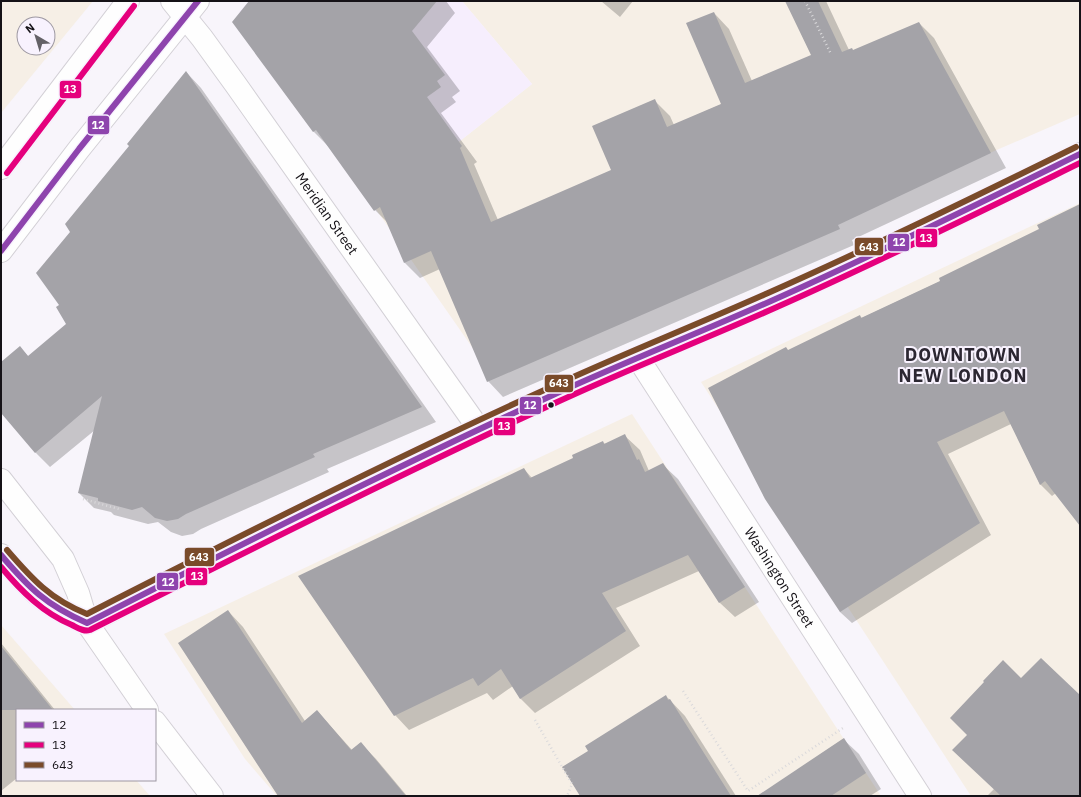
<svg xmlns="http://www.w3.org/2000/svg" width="1081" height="797" font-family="'IBM Plex Sans',sans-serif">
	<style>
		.commercial { fill: #f6efe6; fill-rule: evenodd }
		.built { fill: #f6eefd }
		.shadow { fill: #0003 }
		.building { fill: #a4a3a8 }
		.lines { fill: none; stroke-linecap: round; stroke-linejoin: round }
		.street-casing { stroke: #d3d0d6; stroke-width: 24 }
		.secondary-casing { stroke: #d3d0d6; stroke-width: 24 }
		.primary-casing { stroke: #d3d0d6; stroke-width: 24 }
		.path { stroke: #dad9db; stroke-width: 2.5; stroke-dasharray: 1 3; stroke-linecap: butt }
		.street { stroke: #fefefe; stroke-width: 22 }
		.secondary { stroke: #fefefe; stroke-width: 22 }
		.primary { stroke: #fefefe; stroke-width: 22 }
		.bus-1-casing { stroke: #f8f2fe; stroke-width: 9 }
		.bus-2-casing { stroke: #f8f2fe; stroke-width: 9 }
		.bus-3-casing { stroke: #f8f2fe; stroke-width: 9 }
		.bus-1 { stroke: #8e44ad; stroke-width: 6 }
		.bus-2 { stroke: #e5007d; stroke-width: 6 }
		.bus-3 { stroke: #7a4b2a; stroke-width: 6 }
		.bus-dot { fill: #151217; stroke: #f8f2fe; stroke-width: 1.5 }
		.labels { text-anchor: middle; stroke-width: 4; stroke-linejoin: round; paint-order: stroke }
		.street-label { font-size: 14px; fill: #151217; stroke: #f8f2fe }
		.district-label { font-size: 18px; font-weight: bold; letter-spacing: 1px; fill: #2c2732; stroke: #f8f2fe }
		.line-badge { stroke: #f8f2fe; stroke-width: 1.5 }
		.badge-label { font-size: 11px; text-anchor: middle; font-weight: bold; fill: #fff }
	</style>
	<rect width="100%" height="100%" fill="#f8f5fb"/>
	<g class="commercial">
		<path d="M 1,1 L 93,1 L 1,113 ZM 24,24 L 48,24 L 48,48 L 24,48 Z"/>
		<path d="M 462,1 L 1080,1 L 1080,114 L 488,370 L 375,208 L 532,84 Z"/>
		<path d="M 1080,203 L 1080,796 L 971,796 L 701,382 Z"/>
		<path d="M 632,414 L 881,796 L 277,796 L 245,759 L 164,634 Z"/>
		<path d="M 1,625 L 75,710 L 17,710 L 17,780 L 136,780 L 150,796 L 1,796 Z"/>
	</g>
	<path class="built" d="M 249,1 L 462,1 L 532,84 L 375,208 L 239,12 Z"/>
	<g class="shadow">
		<path d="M 251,1 L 446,1 L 455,13 L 427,47 L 460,91 L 452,97 L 456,102 L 441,113 L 477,162 L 474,164 L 498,220 L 612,171 L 655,101 L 670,116 L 674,125 L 722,104 L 714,13 L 729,29 L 752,81 L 812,56 L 786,1 L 826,1 L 849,50 L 854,51 L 919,23 L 934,38 L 1006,168 L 852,240 L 854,245 L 503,397 L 488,381 L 440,269 L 420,278 L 405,263 L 388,223 L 375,210 L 329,147 L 313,131 Z"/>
		<path d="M 601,1 L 633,1 L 620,17 Z"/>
		<path d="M 187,73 L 201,88 L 436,422 L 327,469 L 329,472 L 201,529 L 193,534 L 182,536 L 171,532 L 158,522 L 148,524 L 114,515 L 111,512 L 94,508 L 79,493 L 95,430 L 50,467 L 36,453 L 1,411 L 1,363 L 20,348 L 29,357 L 67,324 L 60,305 L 71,232 L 130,146 Z"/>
		<path d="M 1080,205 L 1080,524 L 1056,493 L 1052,496 L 1040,484 L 1011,424 L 948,454 L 991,535 L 852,623 L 840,612 L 788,351 L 860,316 L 862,318 L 941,281 L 1040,230 Z"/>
		<path d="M 625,436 L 640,450 L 649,471 L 663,465 L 678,479 L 759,602 L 735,617 L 720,603 L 699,571 L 616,608 L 640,646 L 535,713 L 520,698 L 513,686 L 493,700 L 487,693 L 409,730 L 395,715 L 524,469 L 532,478 L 575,459 L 603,442 L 605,444 Z"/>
		<path d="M 228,611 L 243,627 L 305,721 L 317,711 L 352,750 L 360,743 L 376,759 L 407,796 L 278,796 L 278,795 Z"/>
		<path d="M 1,643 L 55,710 L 17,710 L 17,778 L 1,791 Z"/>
		<path d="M 1021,680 L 1080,697 L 1080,796 L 987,796 L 994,789 Z"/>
		<path d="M 666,696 L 685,716 L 736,796 L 582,796 L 589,751 Z"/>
		<path d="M 843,739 L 859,754 L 881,789 L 870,796 L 759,796 Z"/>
	</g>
	<g class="building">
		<path d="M 249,1 L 437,1 L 412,31 L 445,75 L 437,81 L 441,87 L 427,97 L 462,146 L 460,148 L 491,222 L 611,170 L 592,126 L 655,99 L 667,127 L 721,104 L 686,23 L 714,12 L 745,83 L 811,55 L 785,1 L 818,1 L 842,52 L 852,48 L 853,50 L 919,22 L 991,153 L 838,225 L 840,229 L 487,382 L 431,251 L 404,263 L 380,207 L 374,211 L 316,130 L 313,132 L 232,22 Z"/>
		<path d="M 186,71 L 422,407 L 313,454 L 315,457 L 186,514 L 178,519 L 167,521 L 155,518 L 142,507 L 132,510 L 98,501 L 98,498 L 78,493 L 102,396 L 35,453 L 1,413 L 1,362 L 20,346 L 28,356 L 66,324 L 56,307 L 59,305 L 36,273 L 70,232 L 65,224 L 129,146 L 127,144 Z"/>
		<path d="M 1080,204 L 1080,526 L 1045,481 L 1040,485 L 1004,411 L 937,442 L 980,523 L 840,612 L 765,499 L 708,388 L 786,347 L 788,350 L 860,315 L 861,318 L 940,281 L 939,278 L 1039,229 L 1037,225 Z"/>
		<path d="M 625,434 L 637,460 L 639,459 L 645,472 L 663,463 L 745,587 L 719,603 L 688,555 L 602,593 L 626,631 L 520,699 L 501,669 L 478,686 L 473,678 L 394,716 L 298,576 L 524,468 L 530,478 L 573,458 L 572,455 L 603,441 L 604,444 Z"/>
		<path d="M 228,610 L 302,723 L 317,710 L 351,750 L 361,742 L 406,796 L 278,796 L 178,643 Z"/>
		<path d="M 1,646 L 53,710 L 1,710 Z"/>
		<path d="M 1041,658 L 1080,695 L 1080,796 L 1001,796 L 952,750 L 967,735 L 950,718 L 984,682 L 983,681 L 1003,660 L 1021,678 Z"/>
		<path d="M 666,695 L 668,700 L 670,699 L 731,796 L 580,796 L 562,767 L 588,751 L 585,746 Z"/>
		<path d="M 844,738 L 866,773 L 831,796 L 757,796 Z"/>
	</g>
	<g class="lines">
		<g class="street-casing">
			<g id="street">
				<path id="s1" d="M 172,1 L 202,38 L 236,85 L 479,429"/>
				<path id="s2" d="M 638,358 L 920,796"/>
			</g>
		</g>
		<g class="secondary-casing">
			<path id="secondary" d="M 87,623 C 241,544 396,467 553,395 C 625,362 698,333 771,301 C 875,255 978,204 1080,154"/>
		</g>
		<g class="primary-casing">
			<g id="primary">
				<path d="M 1,168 L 128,1"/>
				<path d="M 1,251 L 79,149 L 198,1"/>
				<path d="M 1,480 L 63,559 L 78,593 L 87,623 L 147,710"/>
				<path d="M 1,555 C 30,589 44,606 87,623"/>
				<path d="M 155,722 L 212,796"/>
			</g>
		</g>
		<g class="path">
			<path d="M 805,1 L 831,54"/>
			<path d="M 83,499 L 119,509"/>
			<path d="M 683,691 L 748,791 L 843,728"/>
			<path d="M 535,720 L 572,784 L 567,796"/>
		</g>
		<use href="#street" class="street"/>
		<use href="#secondary" class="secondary"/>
		<use href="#primary" class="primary"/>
		<g class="bus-1-casing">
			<g id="bus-1">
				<path d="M 1,251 L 79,149 L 198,1"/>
				<path d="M 1,555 C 29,588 46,605 87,623 C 241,544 396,467 553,395 C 625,362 699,333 771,301 C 875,255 978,204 1080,154"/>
			</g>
		</g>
		<g class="bus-2-casing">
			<g id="bus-2">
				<path d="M 7,173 L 134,6"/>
				<path d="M 1,567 C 21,591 43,613 72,625 C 78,628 84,632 90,630 C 244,553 398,475 555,403 C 628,369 703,340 777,307 C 879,262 980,212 1080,163"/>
			</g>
		</g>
		<g class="bus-3-casing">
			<path id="bus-3" d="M 7,550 C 32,579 50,599 87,614 C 240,536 394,458 551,387 C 623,354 696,325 768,293 C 872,247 974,197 1076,147"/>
		</g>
		<use href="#bus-1" class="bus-1"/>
		<use href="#bus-2" class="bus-2"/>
		<use href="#bus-3" class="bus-3"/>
	</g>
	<circle class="bus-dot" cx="551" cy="405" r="3.5"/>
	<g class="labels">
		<g class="street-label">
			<text dy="5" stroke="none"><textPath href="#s1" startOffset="263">Meridian Street</textPath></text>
			<text dy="5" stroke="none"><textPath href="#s2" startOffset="261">Washington Street</textPath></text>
		</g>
		<g class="district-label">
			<text x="963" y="361">DOWNTOWN<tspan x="963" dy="21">NEW LONDON</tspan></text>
		</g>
	</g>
	<g class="line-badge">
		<rect x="59" y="80" width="23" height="19" rx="4" fill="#e5007d"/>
		<rect x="87" y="115" width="23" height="20" rx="4" fill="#8e44ad"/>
		<rect x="915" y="228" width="23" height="20" rx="4" fill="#e5007d"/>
		<rect x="887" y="233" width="23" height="19" rx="4" fill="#8e44ad"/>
		<rect x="854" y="237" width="30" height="19" rx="4" fill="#7a4b2a"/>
		<rect x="544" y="374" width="30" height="19" rx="4" fill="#7a4b2a"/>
		<rect x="519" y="396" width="23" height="19" rx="4" fill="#8e44ad"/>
		<rect x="493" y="417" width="23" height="19" rx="4" fill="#e5007d"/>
		<rect x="184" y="547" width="31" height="20" rx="4" fill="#7a4b2a"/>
		<rect x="185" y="567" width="23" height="19" rx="4" fill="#e5007d"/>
		<rect x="156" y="572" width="23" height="19" rx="4" fill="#8e44ad"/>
	</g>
	<g class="badge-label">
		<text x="70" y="93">13</text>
		<text x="98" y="129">12</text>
		<text x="926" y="242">13</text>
		<text x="899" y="246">12</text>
		<text x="869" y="251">643</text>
		<text x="559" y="387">643</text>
		<text x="530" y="409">12</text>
		<text x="504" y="430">13</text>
		<text x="199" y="561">643</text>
		<text x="197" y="580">13</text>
		<text x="168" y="586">12</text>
	</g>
	<rect width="1081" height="797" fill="none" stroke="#151217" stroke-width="4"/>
	<rect x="16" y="709" width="140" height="72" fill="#f8f2fe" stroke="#9d98a2"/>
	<rect x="24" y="722" width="20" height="6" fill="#8e44ad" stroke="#9d98a2"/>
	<text x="52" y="729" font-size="12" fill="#151217">12</text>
	<rect x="24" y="742" width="20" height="6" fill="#e5007d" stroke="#9d98a2"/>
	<text x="52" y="749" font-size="12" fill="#151217">13</text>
	<rect x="24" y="762" width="20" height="6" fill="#7a4b2a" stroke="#9d98a2"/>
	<text x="52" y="769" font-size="12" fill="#151217">643</text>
	<g transform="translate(36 36) rotate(322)"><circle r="19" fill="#f8f2fe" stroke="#9d98a2"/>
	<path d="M0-3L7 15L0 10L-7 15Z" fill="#646167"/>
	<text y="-6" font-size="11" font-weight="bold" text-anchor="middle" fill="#151217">N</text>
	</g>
</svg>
